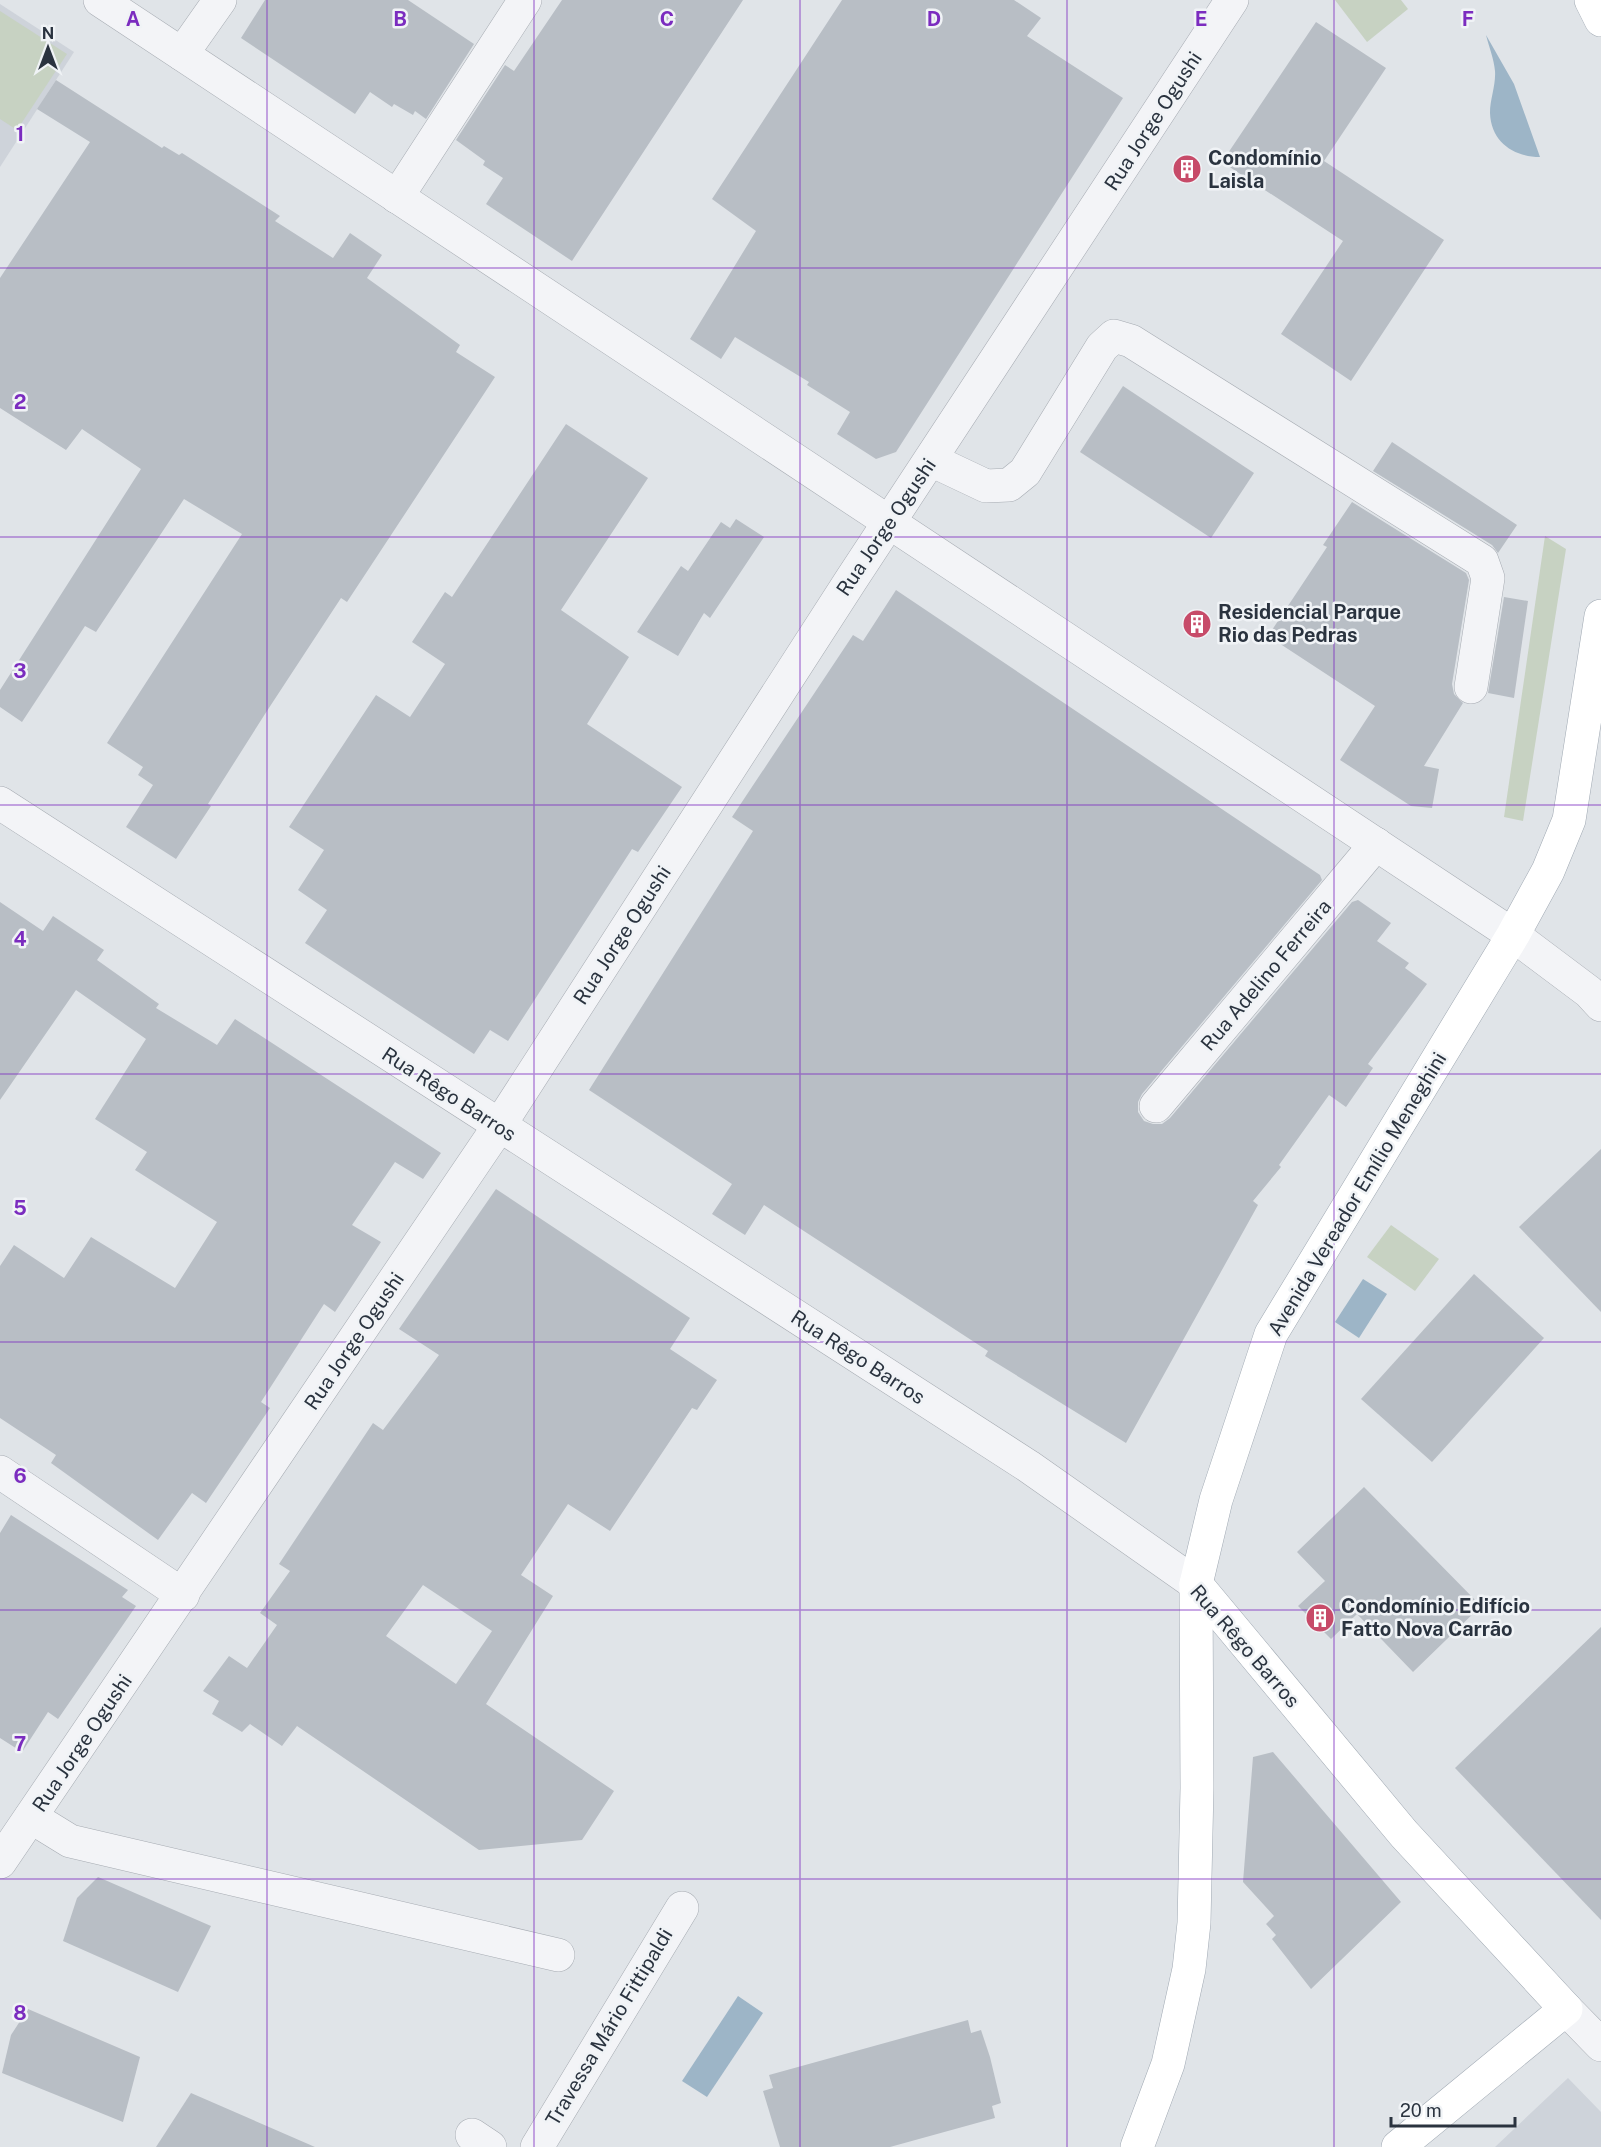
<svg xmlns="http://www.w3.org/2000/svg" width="1601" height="2147" font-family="'Public Sans',sans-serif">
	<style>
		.built { fill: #ced3da }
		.green { fill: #c7d2c2 }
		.water { fill: #9db5c7 }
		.building { fill: #b8bec5; fill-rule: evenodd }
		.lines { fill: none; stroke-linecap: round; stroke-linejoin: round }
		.minor-casing { stroke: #a6abb2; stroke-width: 34 }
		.major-casing { stroke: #a0a9b3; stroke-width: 34 }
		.minor { stroke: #f3f4f7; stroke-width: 33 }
		.major { stroke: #fff; stroke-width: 33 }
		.grid { fill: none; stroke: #7b2cbf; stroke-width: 1.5; stroke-opacity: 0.55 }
		.labels { text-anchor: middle; stroke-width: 5; stroke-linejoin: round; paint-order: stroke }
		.street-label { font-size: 20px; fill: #2a333f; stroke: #f0f3f6 }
		.poi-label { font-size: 20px; font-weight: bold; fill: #2a333f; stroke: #f0f3f6; text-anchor: start }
		.grid-label { font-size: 20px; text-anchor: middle; font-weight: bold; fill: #7b2cbf; stroke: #f0f3f6; stroke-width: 5; stroke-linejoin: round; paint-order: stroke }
	</style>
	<rect width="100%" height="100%" fill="#e0e4e8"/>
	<g class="built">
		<path d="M 0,4 L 74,52 L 0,167 Z"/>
		<path d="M 1568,2078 L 1601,2112 L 1601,2147 L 1495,2147 Z"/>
	</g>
	<g class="green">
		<path d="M 1335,0 L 1401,0 L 1408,9 L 1367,42 Z"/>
		<path d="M 0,11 L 67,54 L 17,130 L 0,119 Z"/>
		<path d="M 1545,536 L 1566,549 L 1523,821 L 1504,817 Z"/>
		<path d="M 1391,1225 L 1439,1259 L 1415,1291 L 1367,1257 Z"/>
	</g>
	<g class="water">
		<path d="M 1486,35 L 1514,84 L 1540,157 C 1514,157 1491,142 1490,113 C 1490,99 1496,85 1495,71 C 1494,59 1489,47 1486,35 Z"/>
		<path d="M 1363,1279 L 1387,1294 L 1359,1338 L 1335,1322 Z"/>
		<path d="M 738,1996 L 763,2013 L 707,2097 L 682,2081 Z"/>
	</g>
	<g class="building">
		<path d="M 265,0 L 408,0 L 474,44 L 426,119 L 415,111 L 413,115 L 394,104 L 392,107 L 370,92 L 355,114 L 241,38 Z"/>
		<path d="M 562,0 L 743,0 L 572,261 L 486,204 L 503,178 L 483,165 L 485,161 L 456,140 L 505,65 L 514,71 Z"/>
		<path d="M 842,0 L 1014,0 L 1041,18 L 1027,36 L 1123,98 L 896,452 L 876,459 L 837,434 L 850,412 L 807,385 L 809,382 L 735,337 L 721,359 L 690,339 L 756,231 L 712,199 Z"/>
		<path d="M 1316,22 L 1386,68 L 1324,161 L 1444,240 L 1351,381 L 1281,334 L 1343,241 L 1222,162 Z"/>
		<path d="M 56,80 L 162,148 L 164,146 L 179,155 L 182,153 L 280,216 L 275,221 L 333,258 L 350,233 L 382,255 L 367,278 L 460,345 L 456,352 L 495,377 L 347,602 L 341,598 L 265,714 L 208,804 L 211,806 L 176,859 L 126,827 L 153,785 L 138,775 L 143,767 L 107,743 L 242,534 L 184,499 L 96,632 L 85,626 L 22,722 L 0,707 L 0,690 L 141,469 L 82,429 L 66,450 L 0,408 L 0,278 L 90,142 L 37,109 Z"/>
		<path d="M 1123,386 L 1254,473 L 1211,538 L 1080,452 Z"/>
		<path d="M 566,424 L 648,478 L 561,610 L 629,657 L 587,724 L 682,787 L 638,852 L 632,849 L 508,1041 L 490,1030 L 474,1054 L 305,943 L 327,910 L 298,890 L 324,850 L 289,827 L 376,695 L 410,717 L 445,664 L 412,642 L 445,592 L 452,597 Z"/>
		<path d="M 1392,442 L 1517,525 L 1498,553 L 1492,545 L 1373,471 Z"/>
		<path d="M 1352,502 L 1466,573 L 1469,580 L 1452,684 L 1454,694 L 1463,703 L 1424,766 L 1439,769 L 1432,808 L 1411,806 L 1340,760 L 1375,706 L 1268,636 L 1327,547 L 1323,545 Z"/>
		<path d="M 736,519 L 764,537 L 710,618 L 704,613 L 678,656 L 637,632 L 681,566 L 688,571 L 721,522 L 730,528 Z"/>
		<path d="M 896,590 L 1320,875 L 1322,880 L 1142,1094 L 1138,1102 L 1138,1112 L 1144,1121 L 1153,1124 L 1162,1124 L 1170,1118 L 1352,902 L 1358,900 L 1391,923 L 1377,941 L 1409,963 L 1405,968 L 1427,984 L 1368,1064 L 1373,1068 L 1346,1107 L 1329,1095 L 1279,1165 L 1281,1167 L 1253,1201 L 1258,1205 L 1126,1443 L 985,1356 L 988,1351 L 764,1205 L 745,1235 L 712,1214 L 732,1184 L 589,1090 L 753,831 L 732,817 L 853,635 L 863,641 Z"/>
		<path d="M 1504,597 L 1528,601 L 1514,698 L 1488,693 Z"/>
		<path d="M 0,902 L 43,931 L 53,916 L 104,950 L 97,960 L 159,1004 L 156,1008 L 217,1045 L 235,1019 L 441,1153 L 423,1179 L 395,1162 L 352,1225 L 381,1242 L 335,1312 L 324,1304 L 261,1402 L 270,1408 L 206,1503 L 192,1493 L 158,1540 L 51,1463 L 56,1455 L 0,1418 L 0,1266 L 14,1245 L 64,1278 L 91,1237 L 175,1288 L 217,1222 L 135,1170 L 147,1152 L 95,1119 L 146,1039 L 76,990 L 0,1100 Z"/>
		<path d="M 1601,1149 L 1601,1312 L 1519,1227 Z"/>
		<path d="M 496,1189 L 690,1318 L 670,1349 L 717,1380 L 697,1410 L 692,1408 L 610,1531 L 568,1504 L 521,1575 L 553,1596 L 486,1704 L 614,1791 L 582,1840 L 479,1850 L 297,1726 L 282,1746 L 250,1724 L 242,1732 L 212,1714 L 219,1701 L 203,1691 L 229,1656 L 247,1668 L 277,1625 L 260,1613 L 290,1571 L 279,1564 L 373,1423 L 383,1430 L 439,1355 L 399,1329 ZM 423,1585 L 492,1631 L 456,1684 L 386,1636 Z"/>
		<path d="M 1474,1274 L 1544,1338 L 1432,1462 L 1361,1399 Z"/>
		<path d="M 1364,1487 L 1481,1606 L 1413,1672 L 1357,1614 L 1331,1639 L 1298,1606 L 1325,1581 L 1297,1552 Z"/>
		<path d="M 11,1515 L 128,1590 L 122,1597 L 136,1606 L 58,1719 L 48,1712 L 22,1752 L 0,1738 L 0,1533 Z"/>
		<path d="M 1601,1627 L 1601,1920 L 1455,1768 Z"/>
		<path d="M 1273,1752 L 1401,1902 L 1311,1989 L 1272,1939 L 1276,1935 L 1266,1924 L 1274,1916 L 1243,1882 L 1253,1757 Z"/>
		<path d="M 98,1877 L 211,1926 L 178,1992 L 63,1941 L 77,1898 Z"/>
		<path d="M 28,2009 L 140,2057 L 123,2122 L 2,2073 L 11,2035 Z"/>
		<path d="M 968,2020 L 971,2033 L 981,2030 L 990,2057 L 1001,2103 L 992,2106 L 995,2118 L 890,2147 L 780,2147 L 763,2091 L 773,2088 L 769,2075 Z"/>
		<path d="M 191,2093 L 315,2147 L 156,2147 Z"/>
	</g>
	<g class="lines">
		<g class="minor-casing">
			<g id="minor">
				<path d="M 100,0 L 1513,935 L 1589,992 L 1601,1005"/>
				<path d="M 182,54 L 220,0"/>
				<path d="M 397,197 L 525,0"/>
				<path d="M 931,460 L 986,486 L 1009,485 L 1025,472 L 1102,347 L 1114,336 L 1131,341 L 1482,561 L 1488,578 L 1471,687"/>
				<path d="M 0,803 L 1028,1466 L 1196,1584"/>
				<path d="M 1156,1106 L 1376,844"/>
				<path d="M 0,1472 L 183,1595"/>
				<path d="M 31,1817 L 70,1841 L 558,1955"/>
				<path d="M 0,1862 L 499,1126 L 851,580 L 1232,0"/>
				<path d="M 1566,2009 L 1601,2045"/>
				<path d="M 472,2135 L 490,2147"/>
				<path d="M 537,2147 L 682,1908"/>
			</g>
		</g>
		<g class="major-casing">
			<g id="major">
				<path d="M 1591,0 L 1601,20"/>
				<path d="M 1196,1584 L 1404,1834 L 1566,2009 L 1398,2147"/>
				<path d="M 1137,2147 L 1168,2064 L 1189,1969 L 1194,1923 L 1197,1788 L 1196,1584 L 1216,1500 L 1271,1334 L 1513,935 L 1548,871 L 1569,820 L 1601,616"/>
			</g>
		</g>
		<use href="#minor" class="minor"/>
		<use href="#major" class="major"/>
	</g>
	<path class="grid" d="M 267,0 L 267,2147M 534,0 L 534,2147M 800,0 L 800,2147M 1067,0 L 1067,2147M 1334,0 L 1334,2147M 0,268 L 1601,268M 0,537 L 1601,537M 0,805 L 1601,805M 0,1074 L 1601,1074M 0,1342 L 1601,1342M 0,1610 L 1601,1610M 0,1879 L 1601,1879"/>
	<defs>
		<g id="building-disc" transform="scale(1.5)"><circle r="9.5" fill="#c74b69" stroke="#f0f3f6"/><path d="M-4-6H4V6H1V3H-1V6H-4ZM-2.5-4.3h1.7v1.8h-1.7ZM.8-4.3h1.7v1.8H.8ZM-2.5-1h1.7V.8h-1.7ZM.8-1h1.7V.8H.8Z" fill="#fff"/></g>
	</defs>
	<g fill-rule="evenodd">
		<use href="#building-disc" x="1187" y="169"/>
		<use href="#building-disc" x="1197" y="624"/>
		<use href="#building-disc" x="1320" y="1618"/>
	</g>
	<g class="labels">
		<g class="street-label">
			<text transform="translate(1153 121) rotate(-57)" y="7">Rua Jorge Ogushi</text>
			<text transform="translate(886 527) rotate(-56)" y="7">Rua Jorge Ogushi</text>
			<text transform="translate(622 935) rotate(-57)" y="7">Rua Jorge Ogushi</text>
			<text transform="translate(1266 975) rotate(-50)" y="7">Rua Adelino Ferreira</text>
			<text transform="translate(449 1094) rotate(33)" y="7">Rua Rêgo Barros</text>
			<text transform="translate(1357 1194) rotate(-59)" y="7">Avenida Vereador Emílio Meneghini</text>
			<text transform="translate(354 1341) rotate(-56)" y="7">Rua Jorge Ogushi</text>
			<text transform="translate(858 1357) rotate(33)" y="7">Rua Rêgo Barros</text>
			<text transform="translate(1245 1646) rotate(49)" y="7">Rua Rêgo Barros</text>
			<text transform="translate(82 1743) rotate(-56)" y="7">Rua Jorge Ogushi</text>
			<text transform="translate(609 2027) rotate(-59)" y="7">Travessa Mário Fittipaldi</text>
		</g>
		<g class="poi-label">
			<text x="1208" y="165">Condomínio<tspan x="1208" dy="23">Laisla</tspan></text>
			<text x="1218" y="619">Residencial Parque<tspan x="1218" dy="23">Rio das Pedras</tspan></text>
			<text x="1341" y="1613">Condomínio Edifício<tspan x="1341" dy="23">Fatto Nova Carrão</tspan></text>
		</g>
	</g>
	<g class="grid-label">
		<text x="133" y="26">A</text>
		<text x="400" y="26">B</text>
		<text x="667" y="26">C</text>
		<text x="934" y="26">D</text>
		<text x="1201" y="26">E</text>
		<text x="1468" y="26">F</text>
		<text x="20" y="141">1</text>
		<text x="20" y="409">2</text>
		<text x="20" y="678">3</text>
		<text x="20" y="946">4</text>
		<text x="20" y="1215">5</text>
		<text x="20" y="1483">6</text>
		<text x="20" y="1751">7</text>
		<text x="20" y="2020">8</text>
	</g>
	<g transform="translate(48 48)" stroke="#f0f3f6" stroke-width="4.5" paint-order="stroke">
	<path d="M0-4.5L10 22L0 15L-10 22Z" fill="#2a333f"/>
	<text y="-9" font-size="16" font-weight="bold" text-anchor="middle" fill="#2a333f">N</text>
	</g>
	<path d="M1391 2117v9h124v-9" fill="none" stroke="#2a333f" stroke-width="3"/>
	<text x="1400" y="2117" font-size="18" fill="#2a333f" stroke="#f0f3f6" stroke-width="4.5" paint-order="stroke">20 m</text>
</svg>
